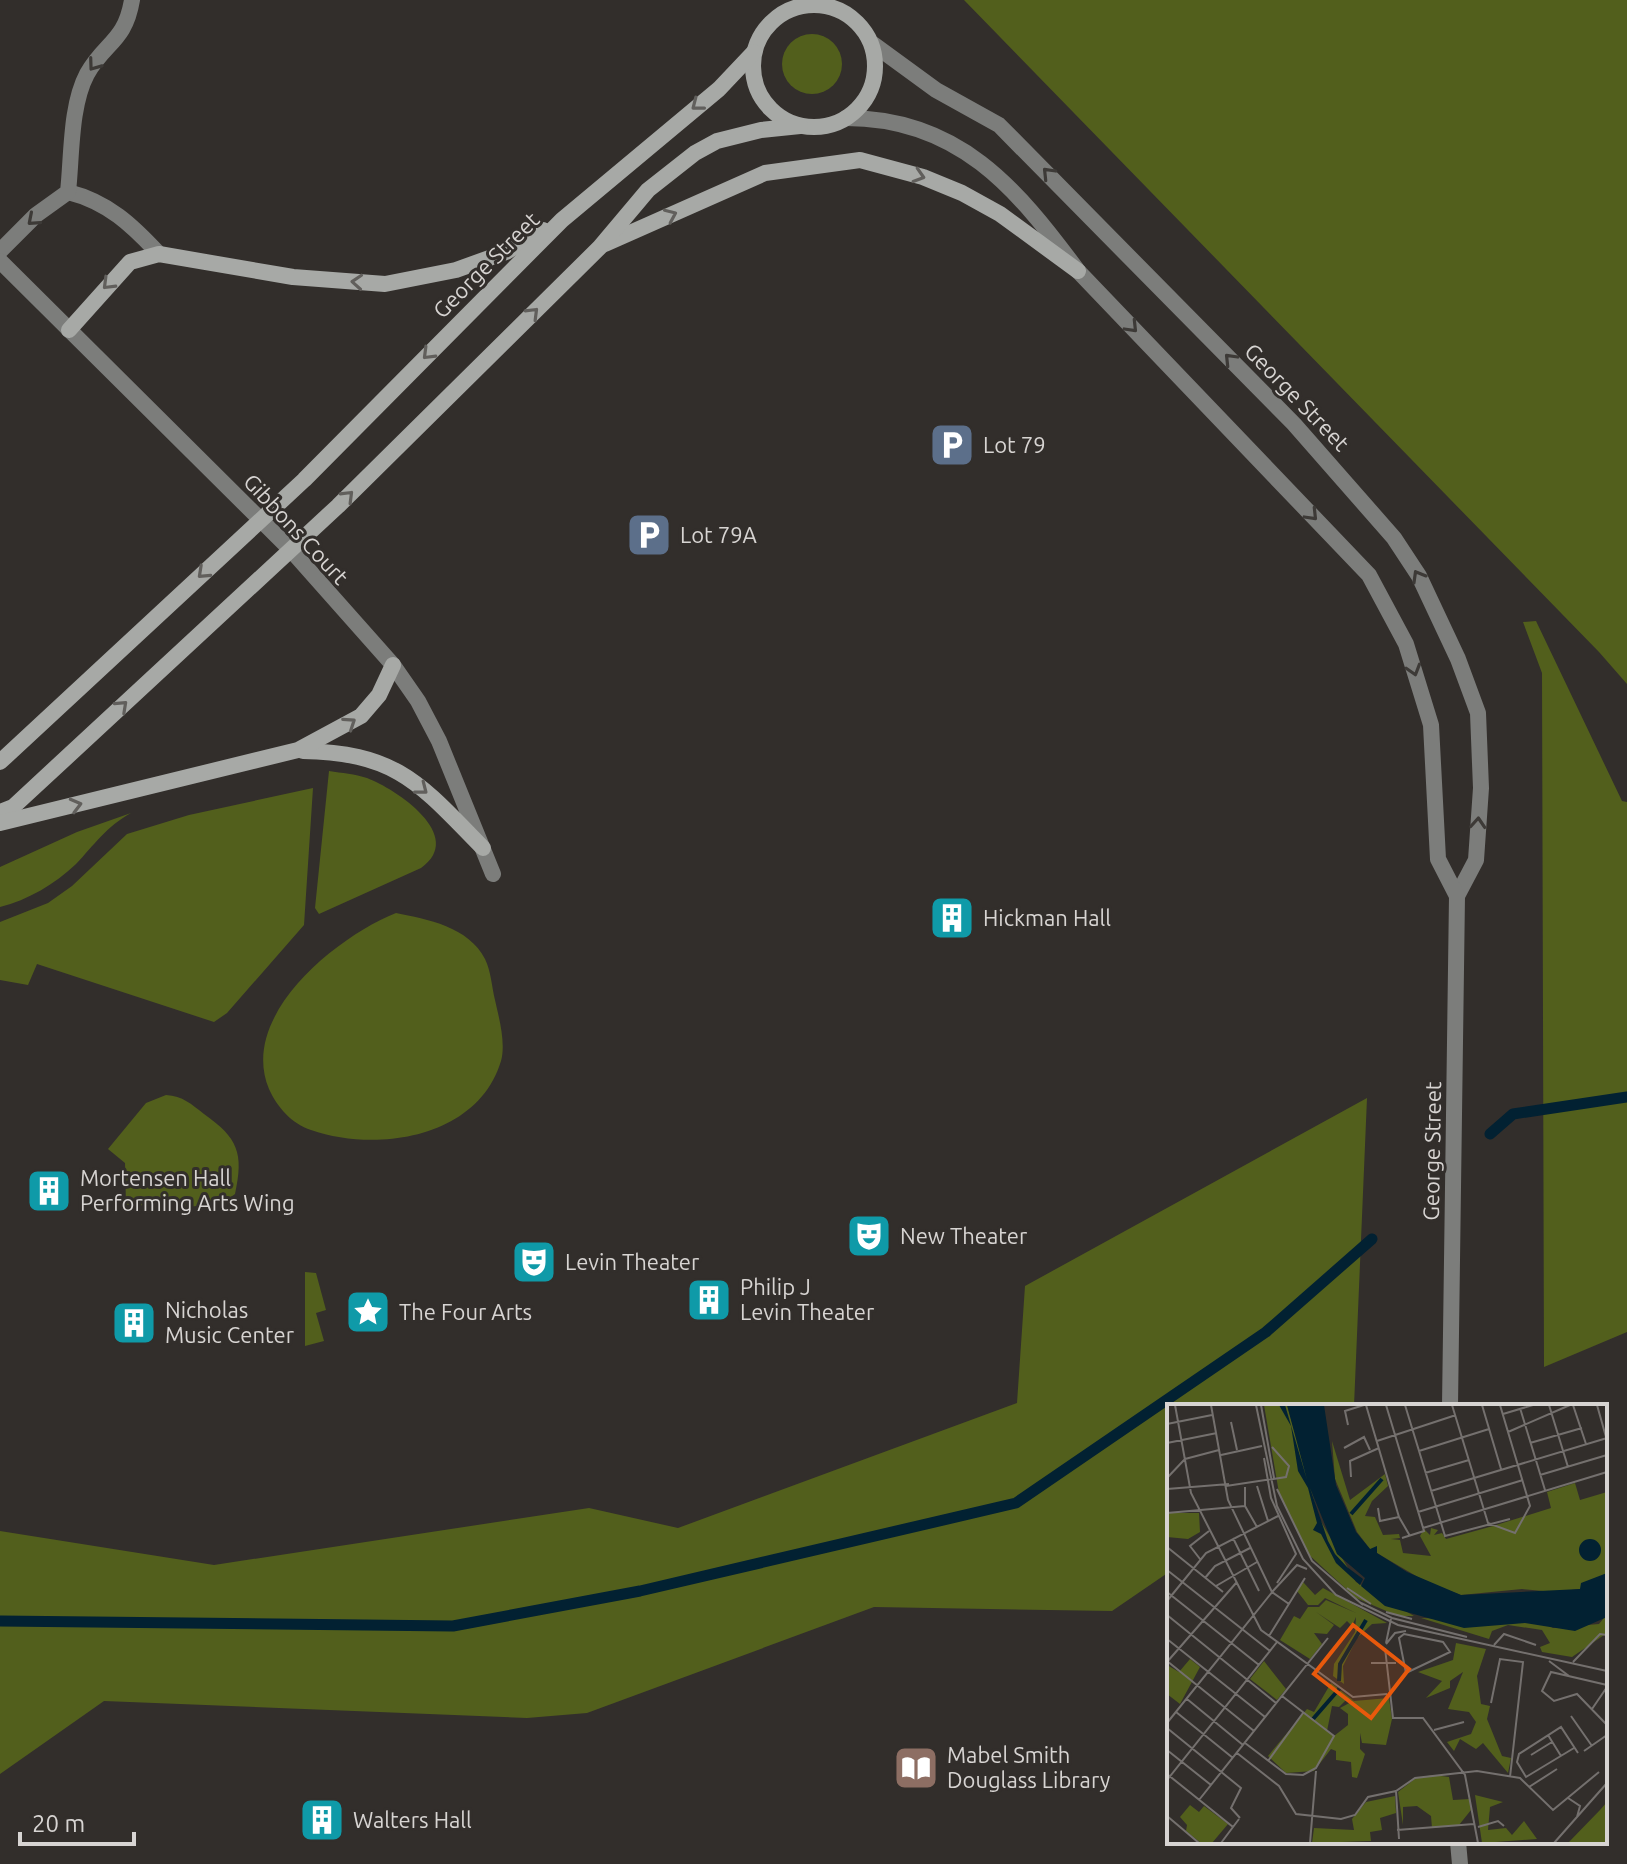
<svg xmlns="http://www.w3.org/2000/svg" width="1627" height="1864" font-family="Ubuntu,sans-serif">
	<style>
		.green { fill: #525f1c }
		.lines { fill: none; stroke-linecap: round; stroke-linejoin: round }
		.stream { stroke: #022132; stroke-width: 11 }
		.minor { stroke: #7c7d7b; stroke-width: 16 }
		.tertiary { stroke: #7c7d7b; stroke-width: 16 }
		.secondary { stroke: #a7a9a6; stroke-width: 16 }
		.oneway { stroke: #3d3a37 }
		.oneway2 { stroke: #615f5c }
		.labels { text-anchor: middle; stroke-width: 6; stroke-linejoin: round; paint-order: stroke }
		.street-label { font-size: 22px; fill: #d7d4d2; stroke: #322e2b }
		.poi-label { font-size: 22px; fill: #d7d4d2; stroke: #322e2b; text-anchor: start }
		.inset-river { fill: none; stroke: #022132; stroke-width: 4 }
		.inset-road { fill: none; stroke: #74706e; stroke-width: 2 }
		.view { fill: #e8590c; fill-opacity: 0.15; stroke: #e8590c; stroke-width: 4 }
		.inset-edge { fill: none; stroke: #d7d4d2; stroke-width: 4 }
	</style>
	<rect width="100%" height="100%" fill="#322e2b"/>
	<g class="green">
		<path d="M 964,0 L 1627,0 L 1627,684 L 1599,652 Z"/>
		<circle cx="812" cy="64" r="30"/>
		<path d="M 1536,621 L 1622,801 L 1627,802 L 1627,1332 L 1544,1367 L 1542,673 L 1523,622 Z"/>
		<path d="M 329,771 C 342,773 355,774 367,778 C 396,789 467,836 421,868 L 319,914 L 315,908 Z"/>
		<path d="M 313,788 L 304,925 L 227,1013 L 214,1022 L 37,964 L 28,985 L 0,980 L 0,922 L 48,903 L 72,886 L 127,834 L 189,815 Z"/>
		<path d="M 131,813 C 107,826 94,845 76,864 C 55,884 28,900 0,907 L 0,867 L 77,832 Z"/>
		<path d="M 396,913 C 427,919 469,927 485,959 C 491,971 492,988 495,1000 C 499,1018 506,1043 501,1061 C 478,1138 377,1153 311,1130 C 292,1124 277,1107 269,1089 C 238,1015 338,936 396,913 Z"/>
		<path d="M 166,1095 C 183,1096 191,1104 204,1114 C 238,1138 244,1153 235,1194 C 213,1213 155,1205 126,1205 L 125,1163 L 108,1149 L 146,1103 Z"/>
		<path d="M 1367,1098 L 1354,1406 L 1169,1406 L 1169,1572 L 1112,1611 L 874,1607 L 587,1713 L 527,1718 L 104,1701 L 0,1774 L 0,1531 L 214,1565 L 589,1508 L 678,1528 L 1017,1403 L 1025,1286 Z"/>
		<path d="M 305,1272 L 316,1273 L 326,1310 L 316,1313 L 324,1341 L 305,1346 Z"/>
	</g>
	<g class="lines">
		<g class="stream">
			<path d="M 1490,1134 L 1513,1114 L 1627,1097"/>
			<path d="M 0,1621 L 453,1626 L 640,1591 L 1016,1503 L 1266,1332 L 1372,1239"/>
		</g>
		<g class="minor">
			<path d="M 68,192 C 108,202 132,225 159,254"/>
			<path d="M 0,251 L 36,215 L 68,192 C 72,156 70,106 87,74 C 105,42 125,42 132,0"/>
			<path d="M 0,261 L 291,550 L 393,665 L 418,701 L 439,741 L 493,874"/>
		</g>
		<g class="tertiary">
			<path d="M 873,44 L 936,90 L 999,125 L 1294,424 L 1394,538 L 1419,576 L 1458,659 L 1478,713 L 1481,788 L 1476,860 L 1457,896"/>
			<path d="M 846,118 C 958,118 1016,187 1078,271 L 1369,575 L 1406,644 L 1431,725 L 1438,859 L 1457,896 L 1450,1406"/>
			<path d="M 1458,1842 L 1460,1864"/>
		</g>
		<g class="secondary">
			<circle cx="814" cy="66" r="61"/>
			<path d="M 605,244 L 765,173 L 860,160 L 923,177 L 962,193 L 1000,214 L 1078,271"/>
			<path d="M 69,330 L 130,262 L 159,254 L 293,277 L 385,284 L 456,270 L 506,252 L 543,230"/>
			<path d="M 303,751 C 398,753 420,784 483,848"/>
			<path d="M 0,762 L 304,480 L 562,220 L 719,89 L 754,52"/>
			<path d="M 0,812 L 13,807 L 338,506 L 600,247 L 648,190 L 695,153 L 717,141 L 761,130 L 800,126"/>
			<path d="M 0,823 L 298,750 L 361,716 L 379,695 L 393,665"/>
		</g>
	</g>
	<defs><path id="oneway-chevron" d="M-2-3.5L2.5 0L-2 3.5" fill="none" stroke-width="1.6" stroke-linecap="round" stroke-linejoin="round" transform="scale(2)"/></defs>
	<g class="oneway">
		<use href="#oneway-chevron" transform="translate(94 65) rotate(126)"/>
		<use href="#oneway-chevron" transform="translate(1048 173) rotate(-134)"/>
		<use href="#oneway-chevron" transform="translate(33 220) rotate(139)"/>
		<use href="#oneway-chevron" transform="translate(1132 327) rotate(46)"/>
		<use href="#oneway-chevron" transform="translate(1230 359) rotate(-134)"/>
		<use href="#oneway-chevron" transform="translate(1312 515) rotate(46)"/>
		<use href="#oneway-chevron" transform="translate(1418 576) rotate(-120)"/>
		<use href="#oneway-chevron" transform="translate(1414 670) rotate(73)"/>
		<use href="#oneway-chevron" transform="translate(1478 823) rotate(-86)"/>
	</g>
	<g class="oneway2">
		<use href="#oneway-chevron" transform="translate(697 105) rotate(142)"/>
		<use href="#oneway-chevron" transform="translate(919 176) rotate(17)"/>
		<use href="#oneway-chevron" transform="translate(671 215) rotate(-24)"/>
		<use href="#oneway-chevron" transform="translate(357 282) rotate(-176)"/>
		<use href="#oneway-chevron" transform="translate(108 284) rotate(135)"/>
		<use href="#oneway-chevron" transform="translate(533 313) rotate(-45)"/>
		<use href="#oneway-chevron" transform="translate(428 354) rotate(135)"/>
		<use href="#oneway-chevron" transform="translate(348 496) rotate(-45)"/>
		<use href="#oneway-chevron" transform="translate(203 573) rotate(137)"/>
		<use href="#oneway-chevron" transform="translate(122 706) rotate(-43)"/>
		<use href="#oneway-chevron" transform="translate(350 723) rotate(-34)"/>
		<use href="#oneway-chevron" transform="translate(422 789) rotate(38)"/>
		<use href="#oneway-chevron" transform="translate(76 805) rotate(-15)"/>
	</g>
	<defs>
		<g id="parking-square" transform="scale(2.3)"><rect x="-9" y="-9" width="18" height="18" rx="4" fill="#5c6f8a" stroke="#322e2b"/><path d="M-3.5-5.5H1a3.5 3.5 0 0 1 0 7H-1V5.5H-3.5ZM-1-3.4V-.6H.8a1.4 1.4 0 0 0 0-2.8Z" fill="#fff"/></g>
		<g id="building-square" transform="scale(2.3)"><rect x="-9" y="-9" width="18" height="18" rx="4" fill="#0f9aa8" stroke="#322e2b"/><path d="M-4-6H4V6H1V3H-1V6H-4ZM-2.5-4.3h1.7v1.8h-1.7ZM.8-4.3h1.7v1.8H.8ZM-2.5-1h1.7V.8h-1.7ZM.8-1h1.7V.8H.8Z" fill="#fff"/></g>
		<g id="theatre-square" transform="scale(2.3)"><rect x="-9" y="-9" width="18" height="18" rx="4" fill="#0f9aa8" stroke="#322e2b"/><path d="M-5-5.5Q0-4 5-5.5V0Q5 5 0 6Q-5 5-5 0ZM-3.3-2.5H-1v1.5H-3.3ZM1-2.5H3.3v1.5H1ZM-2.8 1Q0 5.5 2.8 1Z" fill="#fff"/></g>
		<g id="sight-square" transform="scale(2.3)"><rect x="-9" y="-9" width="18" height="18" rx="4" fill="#0f9aa8" stroke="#322e2b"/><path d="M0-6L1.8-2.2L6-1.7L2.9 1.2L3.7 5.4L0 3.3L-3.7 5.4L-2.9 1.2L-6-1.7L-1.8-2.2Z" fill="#fff"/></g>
		<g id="library-square" transform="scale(2.3)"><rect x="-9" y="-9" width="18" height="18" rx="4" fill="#8d6e63" stroke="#322e2b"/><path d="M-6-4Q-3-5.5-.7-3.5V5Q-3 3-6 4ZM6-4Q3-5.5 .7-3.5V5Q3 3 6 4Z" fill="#fff"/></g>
	</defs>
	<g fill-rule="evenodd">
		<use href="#parking-square" x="952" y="445"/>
		<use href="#parking-square" x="649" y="535"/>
		<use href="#building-square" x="952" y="918"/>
		<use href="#building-square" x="49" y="1191"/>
		<use href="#theatre-square" x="869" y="1236"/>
		<use href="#theatre-square" x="534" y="1262"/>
		<use href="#building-square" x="709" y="1300"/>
		<use href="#sight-square" x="368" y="1312"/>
		<use href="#building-square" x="134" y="1323"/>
		<use href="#library-square" x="916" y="1768"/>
		<use href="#building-square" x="322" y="1820"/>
	</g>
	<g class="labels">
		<g class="street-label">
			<text transform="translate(486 265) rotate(-45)" y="8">George Street</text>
			<text transform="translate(1297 397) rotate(46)" y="8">George Street</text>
			<text transform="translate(296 529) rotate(47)" y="8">Gibbons Court</text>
			<text transform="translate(1432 1151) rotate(-89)" y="8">George Street</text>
		</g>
		<g class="poi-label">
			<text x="983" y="453">Lot 79</text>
			<text x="680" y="543">Lot 79A</text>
			<text x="983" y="926">Hickman Hall</text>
			<text x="80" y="1186">Mortensen Hall<tspan x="80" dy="25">Performing Arts Wing</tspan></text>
			<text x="900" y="1244">New Theater</text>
			<text x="565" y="1270">Levin Theater</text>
			<text x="740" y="1295">Philip J<tspan x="740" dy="25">Levin Theater</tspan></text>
			<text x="165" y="1318">Nicholas<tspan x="165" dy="25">Music Center</tspan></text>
			<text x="399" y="1320">The Four Arts</text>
			<text x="947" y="1763">Mabel Smith<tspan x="947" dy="25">Douglass Library</tspan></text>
			<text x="353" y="1828">Walters Hall</text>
		</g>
	</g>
	<g transform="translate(1167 1404)">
		<rect width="440" height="440" fill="#322e2b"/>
		<path d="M 97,1 L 120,1 L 152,114 L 189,178 L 247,212 L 231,212 L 189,194 L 141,150 L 112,89 ZM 165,37 L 183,96 L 218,70 L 221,82 L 205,97 L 198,112 L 208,113 L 216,131 L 232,130 L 233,134 L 224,135 L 233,136 L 236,149 L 264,152 L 253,132 L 257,125 L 263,131 L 264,124 L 271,126 L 267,131 L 275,129 L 279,135 L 326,122 L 384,104 L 380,88 L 408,79 L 413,96 L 440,88 L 440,169 L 413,185 L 387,188 L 355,185 L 294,191 L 261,179 L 203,145 L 190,128 L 168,75 ZM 0,109 L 32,109 L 33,128 L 21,135 L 0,133 ZM 136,178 L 148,191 L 156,184 L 220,219 L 205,220 L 190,234 L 176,262 L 177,280 L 166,272 L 167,260 L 188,228 L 189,213 L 185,222 L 180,217 L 173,224 L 149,208 L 167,221 L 160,230 L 147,229 L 155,240 L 143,255 L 113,236 L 127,212 L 133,215 L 141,203 L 152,203 L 159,196 L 189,209 L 158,194 L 151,201 L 141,201 L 130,187 ZM 440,210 L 440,229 L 405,253 L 375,248 L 373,243 L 383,239 L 375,226 L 341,221 L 325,227 L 322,235 L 254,214 L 376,218 L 386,224 L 432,220 ZM 289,239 L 319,245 L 310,272 L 314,300 L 323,302 L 320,315 L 335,352 L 344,354 L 341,369 L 316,339 L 309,345 L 293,335 L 287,347 L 280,338 L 304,330 L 309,318 L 302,308 L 281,305 L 296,268 L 283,277 L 283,284 L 259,294 L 275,277 L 251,268 L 286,256 ZM 23,255 L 33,263 L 13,300 L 0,290 L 0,261 L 12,268 ZM 97,257 L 119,285 L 110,296 L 83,275 ZM 164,279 L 187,297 L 222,294 L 225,315 L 219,341 L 195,339 L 193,329 L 193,345 L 198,350 L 190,374 L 185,373 L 184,358 L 169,356 L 169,347 L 164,345 L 147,367 L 119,369 L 101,352 L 140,305 L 147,308 ZM 180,295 L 186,297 L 173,304 L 181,310 L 181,321 L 167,332 L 160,327 L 165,302 L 172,303 ZM 266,371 L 282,373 L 286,396 L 303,395 L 304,406 L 292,421 L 265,424 L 264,412 L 250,402 L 236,403 L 236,421 L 231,388 L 249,374 ZM 308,391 L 336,398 L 323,403 L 321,426 L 339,424 L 345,431 L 357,417 L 370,435 L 315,439 ZM 228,392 L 229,409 L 213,414 L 215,426 L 203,428 L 204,437 L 145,439 L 147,424 L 187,426 L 185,415 L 199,398 ZM 440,398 L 440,439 L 401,439 L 433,406 ZM 23,401 L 32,408 L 37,402 L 61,420 L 45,439 L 34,439 L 19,427 L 20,421 L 13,413 Z" fill="#525f1c" fill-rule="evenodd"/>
		<path d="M 112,1 L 118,1 L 140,76 L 120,1 L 157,1 L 169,81 L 189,128 L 203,145 L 210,142 L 210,149 L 240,168 L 294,191 L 413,185 L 414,179 L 440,169 L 440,213 L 408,227 L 358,219 L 297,224 L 218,202 L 194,182 L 198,174 L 170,150 L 143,84 L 161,137 L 168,150 L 180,163 L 196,175 L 193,181 L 169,159 L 154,130 L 146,126 L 150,119 L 141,84 L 131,67 L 124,22 ZM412 146a11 11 0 1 1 22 0a11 11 0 1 1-22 0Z" fill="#022132"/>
		<path class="inset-river" d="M 184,110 L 215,75M 172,277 L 173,260 L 199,216M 146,315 L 173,284"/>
		<path class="inset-road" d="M 8,1 L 24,89 L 94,226 L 186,293 L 220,290M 44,1 L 61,96 L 105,188 L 122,200M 89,1 L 110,102 L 136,155 L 169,191 L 231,221 L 440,267M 94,1 L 107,74M 199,1 L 232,113 L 243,132M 219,1 L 257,127 L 235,134M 238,1 L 278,132 L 343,115M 285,1 L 321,119 L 348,129 L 363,102 L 333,1M 315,1 L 334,65M 382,1 L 401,63M 406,1 L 419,40M 430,1 L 439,33M 353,4 L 378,86M 336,10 L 366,1M 64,18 L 70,46M 0,20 L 45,11M 181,21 L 178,7 L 197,1M 341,28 L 403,1M 210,37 L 289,11M 0,39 L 50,29M 363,39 L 415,24M 177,44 L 197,33 L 203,46M 252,47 L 322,25M 54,51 L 95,42M 97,54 L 104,94 L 129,150 L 110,179M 18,55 L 52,46M 258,69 L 302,56M 373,71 L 440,51M 184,73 L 183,57 L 212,44M 0,74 L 18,55M 59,82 L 119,73 L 122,62 L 105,43M 90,82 L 101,117M 78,83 L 78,102 L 90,123M 0,85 L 62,80M 110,85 L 145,157 L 196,201M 264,87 L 440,34M 211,104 L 213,117 L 232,113M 251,108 L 356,76M 0,109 L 78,102M 256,124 L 440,68M 66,134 L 92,187M 0,143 L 56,188M 33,155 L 23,142 L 42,127M 0,166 L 103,247M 38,174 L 48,162 L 83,144M 49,182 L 90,158M 180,184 L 204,200M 0,188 L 92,261M 105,188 L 130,161 L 140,165M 0,197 L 39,149 L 111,112M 194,199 L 225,214 L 300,233M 219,208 L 245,215M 0,211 L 109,299M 237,230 L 276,238 L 283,248 L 239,269 L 232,234 ZM 102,232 L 138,174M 0,235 L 98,313M 219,239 L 224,215M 219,240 L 228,229 L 239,227M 327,241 L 337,230 L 369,241M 218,244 L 226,314 L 256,314 L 298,371 L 311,439M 0,257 L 87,327M 382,257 L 402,272M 0,258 L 69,179M 406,258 L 433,230 L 440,231M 204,259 L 229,259M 440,281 L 384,268 L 375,287 L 387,297 L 410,290 L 440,321M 20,295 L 76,341M 324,299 L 333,255 L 356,258 L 343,373M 425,305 L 440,283M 9,308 L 66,354M 404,312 L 425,342M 0,319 L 106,187M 0,324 L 74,384 L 64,404 L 73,414M 267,326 L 297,318M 381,331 L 394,352M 78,339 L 119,370 L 136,371 L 149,364 L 167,332 L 115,292M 407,344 L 359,373 L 350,358 L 352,350 L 394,323 L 411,349M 0,346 L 44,381M 417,347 L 440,331M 70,349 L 112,382 L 129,410 L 174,415 L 188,411 L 201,393 L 229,387 L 248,374 L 310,367 L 353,374 L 386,406 L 432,368M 364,351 L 385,338M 101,357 L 136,309M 0,370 L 66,423M 0,376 L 110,238M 362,383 L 390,365M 229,387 L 232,435M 401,394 L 413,402 L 410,413M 32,396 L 161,234M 0,412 L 32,439M 311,423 L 331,417 L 337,422M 230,426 L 307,420M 54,439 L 72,415M 143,439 L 149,367M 387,439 L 440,379"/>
		<path class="view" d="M 186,221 L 242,265 L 204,314 L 147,270 Z"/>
		<rect width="440" height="440" class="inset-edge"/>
	</g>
	<path d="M20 1832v12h114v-12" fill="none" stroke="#d7d4d2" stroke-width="4"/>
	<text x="32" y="1832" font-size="24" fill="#d7d4d2" stroke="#322e2b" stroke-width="6" paint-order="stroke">20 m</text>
</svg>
